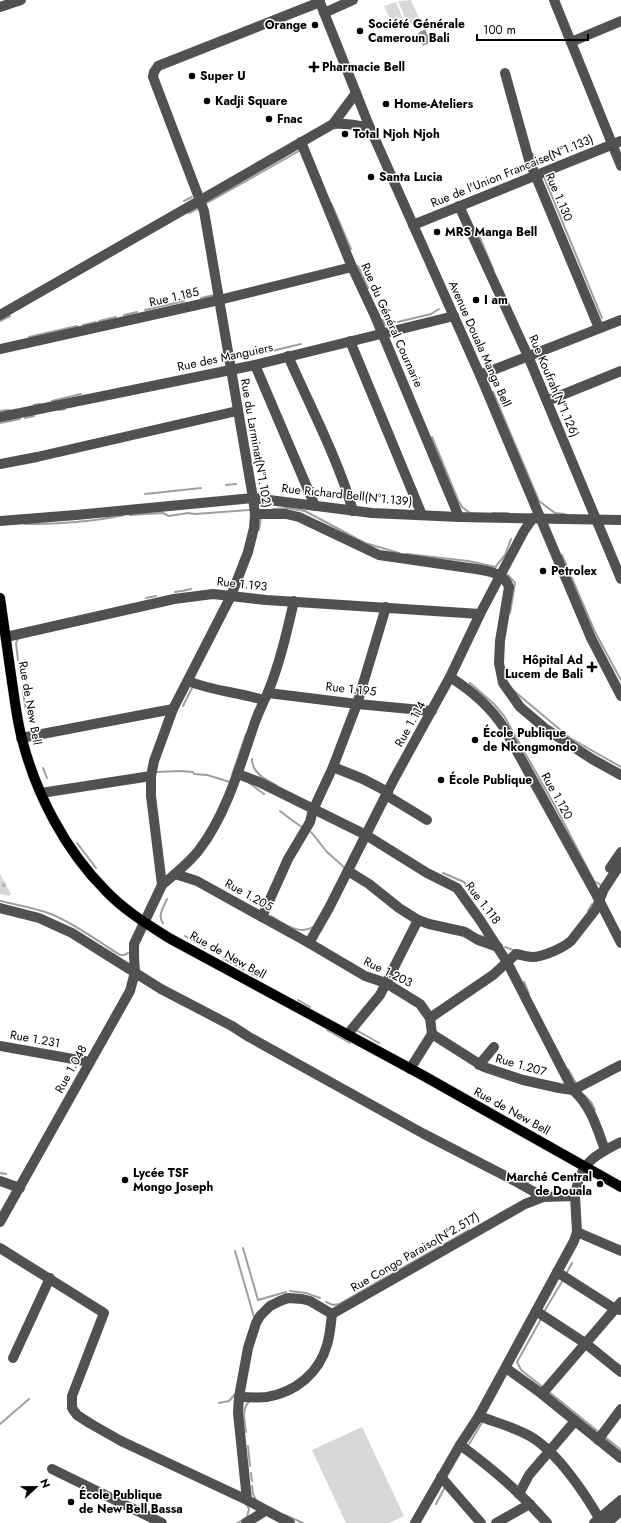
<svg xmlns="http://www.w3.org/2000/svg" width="621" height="1523" font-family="Jost,sans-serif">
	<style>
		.cemetery { fill: url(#cemetery-stones) }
		.pitch { fill: #d8d8d8 }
		.water { fill: url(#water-ripples) }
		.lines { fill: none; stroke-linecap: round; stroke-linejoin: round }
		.stream { stroke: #9f9f9f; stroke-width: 2 }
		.major-casing { stroke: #dbdbdb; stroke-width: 11 }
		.minor { stroke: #515151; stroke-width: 10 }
		.major { stroke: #000; stroke-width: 10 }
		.poi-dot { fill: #000; stroke: #fff; stroke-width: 1.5 }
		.labels { text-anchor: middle; stroke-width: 3; stroke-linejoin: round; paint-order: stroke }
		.poi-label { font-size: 12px; font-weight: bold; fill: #000; stroke: #fff; text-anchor: start }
		.street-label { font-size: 12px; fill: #000; stroke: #fff }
	</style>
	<defs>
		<pattern id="cemetery-stones" width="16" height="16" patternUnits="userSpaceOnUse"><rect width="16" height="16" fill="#d8d8d8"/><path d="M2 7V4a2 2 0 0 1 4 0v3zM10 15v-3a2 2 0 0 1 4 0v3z" fill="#b8b8b8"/></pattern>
		<pattern id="water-ripples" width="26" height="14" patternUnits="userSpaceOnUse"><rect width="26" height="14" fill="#9f9f9f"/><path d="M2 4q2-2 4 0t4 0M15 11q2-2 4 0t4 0" fill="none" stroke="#878787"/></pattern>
	</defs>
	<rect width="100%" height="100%" fill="#fff"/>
	<path class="cemetery" d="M 0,874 L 11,894 L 9,896 L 0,894 Z"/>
	<g class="pitch">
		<path d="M 411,0 L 420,20 L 408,25 L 398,1 Z"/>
		<path d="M 396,2 L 406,26 L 395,30 L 384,6 Z"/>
		<path d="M 362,1427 L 404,1516 L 389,1523 L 346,1523 L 312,1450 Z"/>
	</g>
	<path class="water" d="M 425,29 L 431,42 L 423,46 L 418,33 Z"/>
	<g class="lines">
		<g class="stream">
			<path d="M 532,153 L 537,165"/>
			<path d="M 544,177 L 602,318"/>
			<path d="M 184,201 L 192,197"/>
			<path d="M 207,203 L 299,151"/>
			<path d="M 331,203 L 351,249"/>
			<path d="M 189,213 L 199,208"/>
			<path d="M 478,233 L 493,269"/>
			<path d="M 358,266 L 368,288"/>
			<path d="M 201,298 L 214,295"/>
			<path d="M 145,310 L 184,301"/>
			<path d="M 124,315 L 137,312"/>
			<path d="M 383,320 L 385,325 L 431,314 L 439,309"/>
			<path d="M 0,321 L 10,316"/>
			<path d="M 99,321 L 116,317"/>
			<path d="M 83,325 L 96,322"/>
			<path d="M 29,337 L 77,326"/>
			<path d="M 247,357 L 301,344"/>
			<path d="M 493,392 L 539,501 L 555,513 L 565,514"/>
			<path d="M 52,401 L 81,394"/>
			<path d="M 34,405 L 40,404"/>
			<path d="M 59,410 L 65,409"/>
			<path d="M 0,411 L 9,410"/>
			<path d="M 25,418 L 34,416"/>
			<path d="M 0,423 L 20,419"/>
			<path d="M 432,437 L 458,500 L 462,507 L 470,513"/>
			<path d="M 226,485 L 236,484"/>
			<path d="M 145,494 L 201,488"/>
			<path d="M 273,509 L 287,508 L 305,511 L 365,543 L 399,553"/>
			<path d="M 493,513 L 508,513"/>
			<path d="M 130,515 L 163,513 L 169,516 L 188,513 L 195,514 L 249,510"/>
			<path d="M 25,524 C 58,524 92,522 124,515"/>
			<path d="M 259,530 L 261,517"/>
			<path d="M 407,554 L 468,561 L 496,567"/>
			<path d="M 562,555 L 595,632 L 621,680"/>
			<path d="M 496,566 L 505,555 L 511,539"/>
			<path d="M 508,575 L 515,583 L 510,613"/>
			<path d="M 182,591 L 191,589"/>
			<path d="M 175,592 L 181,591"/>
			<path d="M 146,598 L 156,596"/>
			<path d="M 18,639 L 16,643 L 18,660"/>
			<path d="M 19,664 L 21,676"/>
			<path d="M 470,683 L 494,704 L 504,716 L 555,806 L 594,881 L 601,885"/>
			<path d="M 514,691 L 570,738 L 621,767"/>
			<path d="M 23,692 L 26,710"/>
			<path d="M 183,706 L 193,686"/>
			<path d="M 252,759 C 252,773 265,779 276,785"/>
			<path d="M 43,768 L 47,778"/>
			<path d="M 155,772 L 180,771 L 193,772 L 194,774 L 207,775 L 230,782"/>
			<path d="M 232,775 L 246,734"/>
			<path d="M 249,783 L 264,794"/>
			<path d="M 280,811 L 293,821 L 302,827"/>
			<path d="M 311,832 L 327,852 L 345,868"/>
			<path d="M 77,843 L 96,868"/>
			<path d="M 443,873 L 464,882 L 470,892"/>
			<path d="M 0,901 C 17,905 35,908 51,914 C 75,924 98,941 120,955 L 124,955 L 128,953"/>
			<path d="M 588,911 L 592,904"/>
			<path d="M 271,916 C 283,923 299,936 313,927"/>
			<path d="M 163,923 C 157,916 164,906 167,899"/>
			<path d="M 477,935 L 486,937"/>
			<path d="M 185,936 L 205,948"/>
			<path d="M 505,947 L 515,951"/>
			<path d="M 223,958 L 231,963"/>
			<path d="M 234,964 L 244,970"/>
			<path d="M 247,971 L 257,977"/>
			<path d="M 524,982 L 529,994"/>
			<path d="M 298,1000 L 310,1007"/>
			<path d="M 327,1030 L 350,1043"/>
			<path d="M 356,1030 L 379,1043"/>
			<path d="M 568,1069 L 577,1085"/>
			<path d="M 584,1095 L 591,1102 L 595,1110"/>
			<path d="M 0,1173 L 6,1174"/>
			<path d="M 243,1248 L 258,1300 L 286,1292"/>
			<path d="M 235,1251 L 254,1317"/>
			<path d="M 566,1274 L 572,1263"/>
			<path d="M 290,1291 L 306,1293 L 320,1298"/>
			<path d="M 326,1302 L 333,1305 L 339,1304 L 469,1230"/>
			<path d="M 545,1310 L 563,1280"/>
			<path d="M 541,1319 L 517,1362 L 521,1370 L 544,1388"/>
			<path d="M 549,1392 L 600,1433"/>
			<path d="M 219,1403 L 229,1401 L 236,1393"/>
			<path d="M 0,1424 L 29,1399"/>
			<path d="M 246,1432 C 245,1423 241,1409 249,1402"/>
			<path d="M 605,1437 L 621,1450"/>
			<path d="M 248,1446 L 250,1466"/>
			<path d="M 468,1446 L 483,1421"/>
			<path d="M 251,1473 L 252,1481"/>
			<path d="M 252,1486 L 253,1494 L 256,1500"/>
			<path d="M 436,1504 L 445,1487"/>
			<path d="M 285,1515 L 303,1523"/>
			<path d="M 239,1522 L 247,1517 L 249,1509 L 247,1505"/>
			<path d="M 237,1523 L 238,1523"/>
		</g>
		<g class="major-casing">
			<path id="major" d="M 0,598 C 4,626 8,654 12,682 C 15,701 17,721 22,739 C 36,794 65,850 106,891 C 124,910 147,924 169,938 L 424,1076 L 621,1187"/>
		</g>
		<g class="minor">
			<path d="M 319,0 L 370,128 L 480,375 L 591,638 L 621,696"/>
			<path d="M 554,0 L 621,166"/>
			<path d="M 0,7 L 21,0"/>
			<path d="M 324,13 L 353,0"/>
			<path d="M 571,42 L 621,21"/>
			<path d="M 505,73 L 529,160 L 599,328"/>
			<path d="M 333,124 C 346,123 357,125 370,128"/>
			<path d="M 301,142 L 352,267 L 375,316 L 459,517"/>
			<path d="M 459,206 L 528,356 L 621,579"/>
			<path d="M 413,225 L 621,141"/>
			<path d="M 0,315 L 333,124 L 356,93"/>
			<path d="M 350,341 L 422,515"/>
			<path d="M 0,349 L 219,300 L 352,267"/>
			<path d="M 288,356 C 310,406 338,459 353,511"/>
			<path d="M 255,365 L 315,506"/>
			<path d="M 480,375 L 621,320"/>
			<path d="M 547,401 L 621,371"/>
			<path d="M 0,417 L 255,365 L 454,316"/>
			<path d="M 0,464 L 37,457 L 237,411"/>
			<path d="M 255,514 L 286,514 L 299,517 L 379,555 L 476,569 C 488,571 504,573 509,587 L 500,641 L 499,663 L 503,683 L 520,707 L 546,729 L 592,759 L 621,775"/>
			<path d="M 0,521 L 76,515 L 253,498 L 372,513 L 459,517 L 621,520"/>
			<path d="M 6,637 L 174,599 L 213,594 L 266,600 L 480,614"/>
			<path d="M 450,677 C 472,691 490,706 504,728 L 596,894 L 621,943"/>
			<path d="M 188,681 C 212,691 238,692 263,700"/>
			<path d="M 268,693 L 357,704 L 432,711"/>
			<path d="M 21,738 L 173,709"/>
			<path d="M 333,767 L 363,779 L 388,792"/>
			<path d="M 238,774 L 259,782 L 366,835 L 427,873 L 457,888 L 480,920 L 507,962 L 573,1090 C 591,1106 597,1128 605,1150"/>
			<path d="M 41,793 L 151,776"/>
			<path d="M 386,795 L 427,820"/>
			<path d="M 610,868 L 621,852"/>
			<path d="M 348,871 L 369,884 L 399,908 L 418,920 L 429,924 L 465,932 L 478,940 L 498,947"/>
			<path d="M 175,874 L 197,881 L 309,943 L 365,976 L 386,983 L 420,1004 L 430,1018 L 493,975 L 516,954 C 522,955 527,957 532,957 C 543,957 563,948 571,941 L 596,909 L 604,889 L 621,863"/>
			<path d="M 162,885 C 175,874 189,863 199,850 C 226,815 240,766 254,725 C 258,713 263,703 268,692 C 280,663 287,631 294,601"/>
			<path d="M 0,908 L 39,918 L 72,933 L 161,989 L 232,1026 L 249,1037 L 424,1134 L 515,1181 L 543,1197"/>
			<path d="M 262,917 L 288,859 L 310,822 L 313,810 L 333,767 L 357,704 L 386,607"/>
			<path d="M 309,943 L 329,908 L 394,779 L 450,677 L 480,614 L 500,576 L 524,531 L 533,518"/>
			<path d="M 430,1018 L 432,1034 L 484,1067 L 523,1080 L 559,1088 L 573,1090 L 621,1065"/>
			<path d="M 347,1035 L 380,995 L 418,920"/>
			<path d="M 0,1046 L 90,1062"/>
			<path d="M 479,1065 L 494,1047"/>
			<path d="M 410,1069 L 432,1034"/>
			<path d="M 0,1181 L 20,1188"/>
			<path d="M 0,1222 L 130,991 L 135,972 L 134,957 L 134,944 L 162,885 L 151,796 L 151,776 L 154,761 L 173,709 L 231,596 L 248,552 L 254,528 L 255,514 L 253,498 L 204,211 L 153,77 L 154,72 L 158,66 L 320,2"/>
			<path d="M 577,1232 L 621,1251"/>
			<path d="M 0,1248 L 104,1313 L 72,1396 L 72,1408 L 77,1415 L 91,1424 L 121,1441 L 247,1500 L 290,1523"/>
			<path d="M 557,1272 L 615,1309 L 621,1310"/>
			<path d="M 536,1311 L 585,1343 L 621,1372"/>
			<path d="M 13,1358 L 50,1278"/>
			<path d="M 506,1368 L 542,1394 L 621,1458"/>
			<path d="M 542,1394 L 621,1302"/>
			<path d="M 239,1397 C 248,1397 258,1398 267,1397 C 296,1392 319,1373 327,1345 C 330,1335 331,1324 332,1314 L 525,1204 L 543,1197 L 575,1196 C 580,1163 593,1156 621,1142"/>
			<path d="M 479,1416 C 497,1423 517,1428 533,1438 C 558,1454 584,1492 599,1518"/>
			<path d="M 598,1440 L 621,1409"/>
			<path d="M 460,1445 C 492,1468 521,1493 547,1523"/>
			<path d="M 52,1469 L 162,1523"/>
			<path d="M 441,1477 L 481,1523"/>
			<path d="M 519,1494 L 529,1475 L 575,1421"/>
			<path d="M 247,1500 L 238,1413 L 239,1397 L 248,1348 L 256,1323 L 260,1316 L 270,1306 L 280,1301 L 288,1298 L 302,1299 L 310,1301 L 332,1314"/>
			<path d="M 246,1523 L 265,1511"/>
			<path d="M 415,1523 L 460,1445 L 479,1416 L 574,1241 L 577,1232 L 575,1196"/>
			<path d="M 496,1523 L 530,1504"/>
			<path d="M 594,1523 L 621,1500"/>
			<path d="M 607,1523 L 621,1511"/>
		</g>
		<use href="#major" class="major"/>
	</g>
	<g class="poi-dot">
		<circle cx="315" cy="25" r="4"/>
		<circle cx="360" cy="31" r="4"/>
		<path d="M312 61h4v4h4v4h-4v4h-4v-4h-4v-4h4z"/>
		<circle cx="192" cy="76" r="4"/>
		<circle cx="207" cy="101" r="4"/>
		<circle cx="386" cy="104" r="4"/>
		<circle cx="269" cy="119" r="4"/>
		<circle cx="345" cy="134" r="4"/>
		<circle cx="371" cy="177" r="4"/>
		<circle cx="437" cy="232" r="4"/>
		<circle cx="476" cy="300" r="4"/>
		<circle cx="543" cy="571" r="4"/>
		<path d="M590 661h4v4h4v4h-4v4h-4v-4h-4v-4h4z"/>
		<circle cx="475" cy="740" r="4"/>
		<circle cx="441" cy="780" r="4"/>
		<circle cx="125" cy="1180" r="4"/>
		<circle cx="600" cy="1184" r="4"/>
		<circle cx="71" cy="1502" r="4"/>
	</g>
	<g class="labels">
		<g class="poi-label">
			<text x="368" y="28">Société Générale<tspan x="368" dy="14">Cameroun Bali</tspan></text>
			<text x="307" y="29" text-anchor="end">Orange</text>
			<text x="322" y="71">Pharmacie Bell</text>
			<text x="200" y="80">Super U</text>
			<text x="215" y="105">Kadji Square</text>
			<text x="394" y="108">Home-Ateliers</text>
			<text x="277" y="123">Fnac</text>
			<text x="353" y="138">Total Njoh Njoh</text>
			<text x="379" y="181">Santa Lucia</text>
			<text x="445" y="236">MRS Manga Bell</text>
			<text x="484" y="304">I am</text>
			<text x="551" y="575">Petrolex</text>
			<text x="583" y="664" text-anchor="end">Hôpital Ad<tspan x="583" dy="14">Lucem de Bali</tspan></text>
			<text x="483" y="737">École Publique<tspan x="483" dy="14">de Nkongmondo</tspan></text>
			<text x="449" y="784">École Publique</text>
			<text x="133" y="1177">Lycée TSF<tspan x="133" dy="14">Mongo Joseph</tspan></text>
			<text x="592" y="1181" text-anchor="end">Marché Central<tspan x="592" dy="14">de Douala</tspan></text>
			<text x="79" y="1499">École Publique<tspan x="79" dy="14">de New Bell Bassa</tspan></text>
		</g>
		<g class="street-label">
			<text transform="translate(512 171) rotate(-22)" y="4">Rue de l'Union Francaise(N°1.133)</text>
			<text transform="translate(559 197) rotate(67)" y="4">Rue 1.130</text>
			<text transform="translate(174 297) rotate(-13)" y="4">Rue 1.185</text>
			<text transform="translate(392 325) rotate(66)" y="4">Rue du Général Cournarie</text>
			<text transform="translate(480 344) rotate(66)" y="4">Avenue Douala Manga Bell</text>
			<text transform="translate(225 357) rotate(-12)" y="4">Rue des Manguiers</text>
			<text transform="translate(554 386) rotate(67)" y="4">Rue Koufrah(N°1.126)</text>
			<text transform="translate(256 443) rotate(80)" y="4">Rue du Larminat(N°1.102)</text>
			<text transform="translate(347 495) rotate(6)" y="4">Rue Richard Bell(N°1.139)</text>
			<text transform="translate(242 584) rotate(6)" y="4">Rue 1.193</text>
			<text transform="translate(351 689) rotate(6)" y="4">Rue 1.195</text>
			<text transform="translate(30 703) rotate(80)" y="4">Rue de New Bell</text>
			<text transform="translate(410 724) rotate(-61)" y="4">Rue 1.114</text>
			<text transform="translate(557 796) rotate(61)" y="4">Rue 1.120</text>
			<text transform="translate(249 895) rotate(29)" y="4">Rue 1.205</text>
			<text transform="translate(483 903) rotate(53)" y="4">Rue 1.118</text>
			<text transform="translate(228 955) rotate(29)" y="4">Rue de New Bell</text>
			<text transform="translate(388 972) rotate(26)" y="4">Rue 1.203</text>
			<text transform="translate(35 1039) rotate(10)" y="4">Rue 1.231</text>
			<text transform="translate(521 1065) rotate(16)" y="4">Rue 1.207</text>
			<text transform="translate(71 1069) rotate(-61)" y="4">Rue 1.048</text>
			<text transform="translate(512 1111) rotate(29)" y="4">Rue de New Bell</text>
			<text transform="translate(415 1252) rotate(-30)" y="4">Rue Congo Paraiso(N°2.517)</text>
		</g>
	</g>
	<g transform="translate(36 1487) rotate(68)" stroke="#ffffff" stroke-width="3" paint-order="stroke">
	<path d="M0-3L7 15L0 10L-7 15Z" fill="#000000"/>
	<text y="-6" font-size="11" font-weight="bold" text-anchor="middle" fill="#000000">N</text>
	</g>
	<path d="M477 34v6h111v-6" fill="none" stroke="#000000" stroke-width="2"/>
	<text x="483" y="34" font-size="12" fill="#000000" stroke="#ffffff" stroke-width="3" paint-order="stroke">100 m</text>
</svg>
